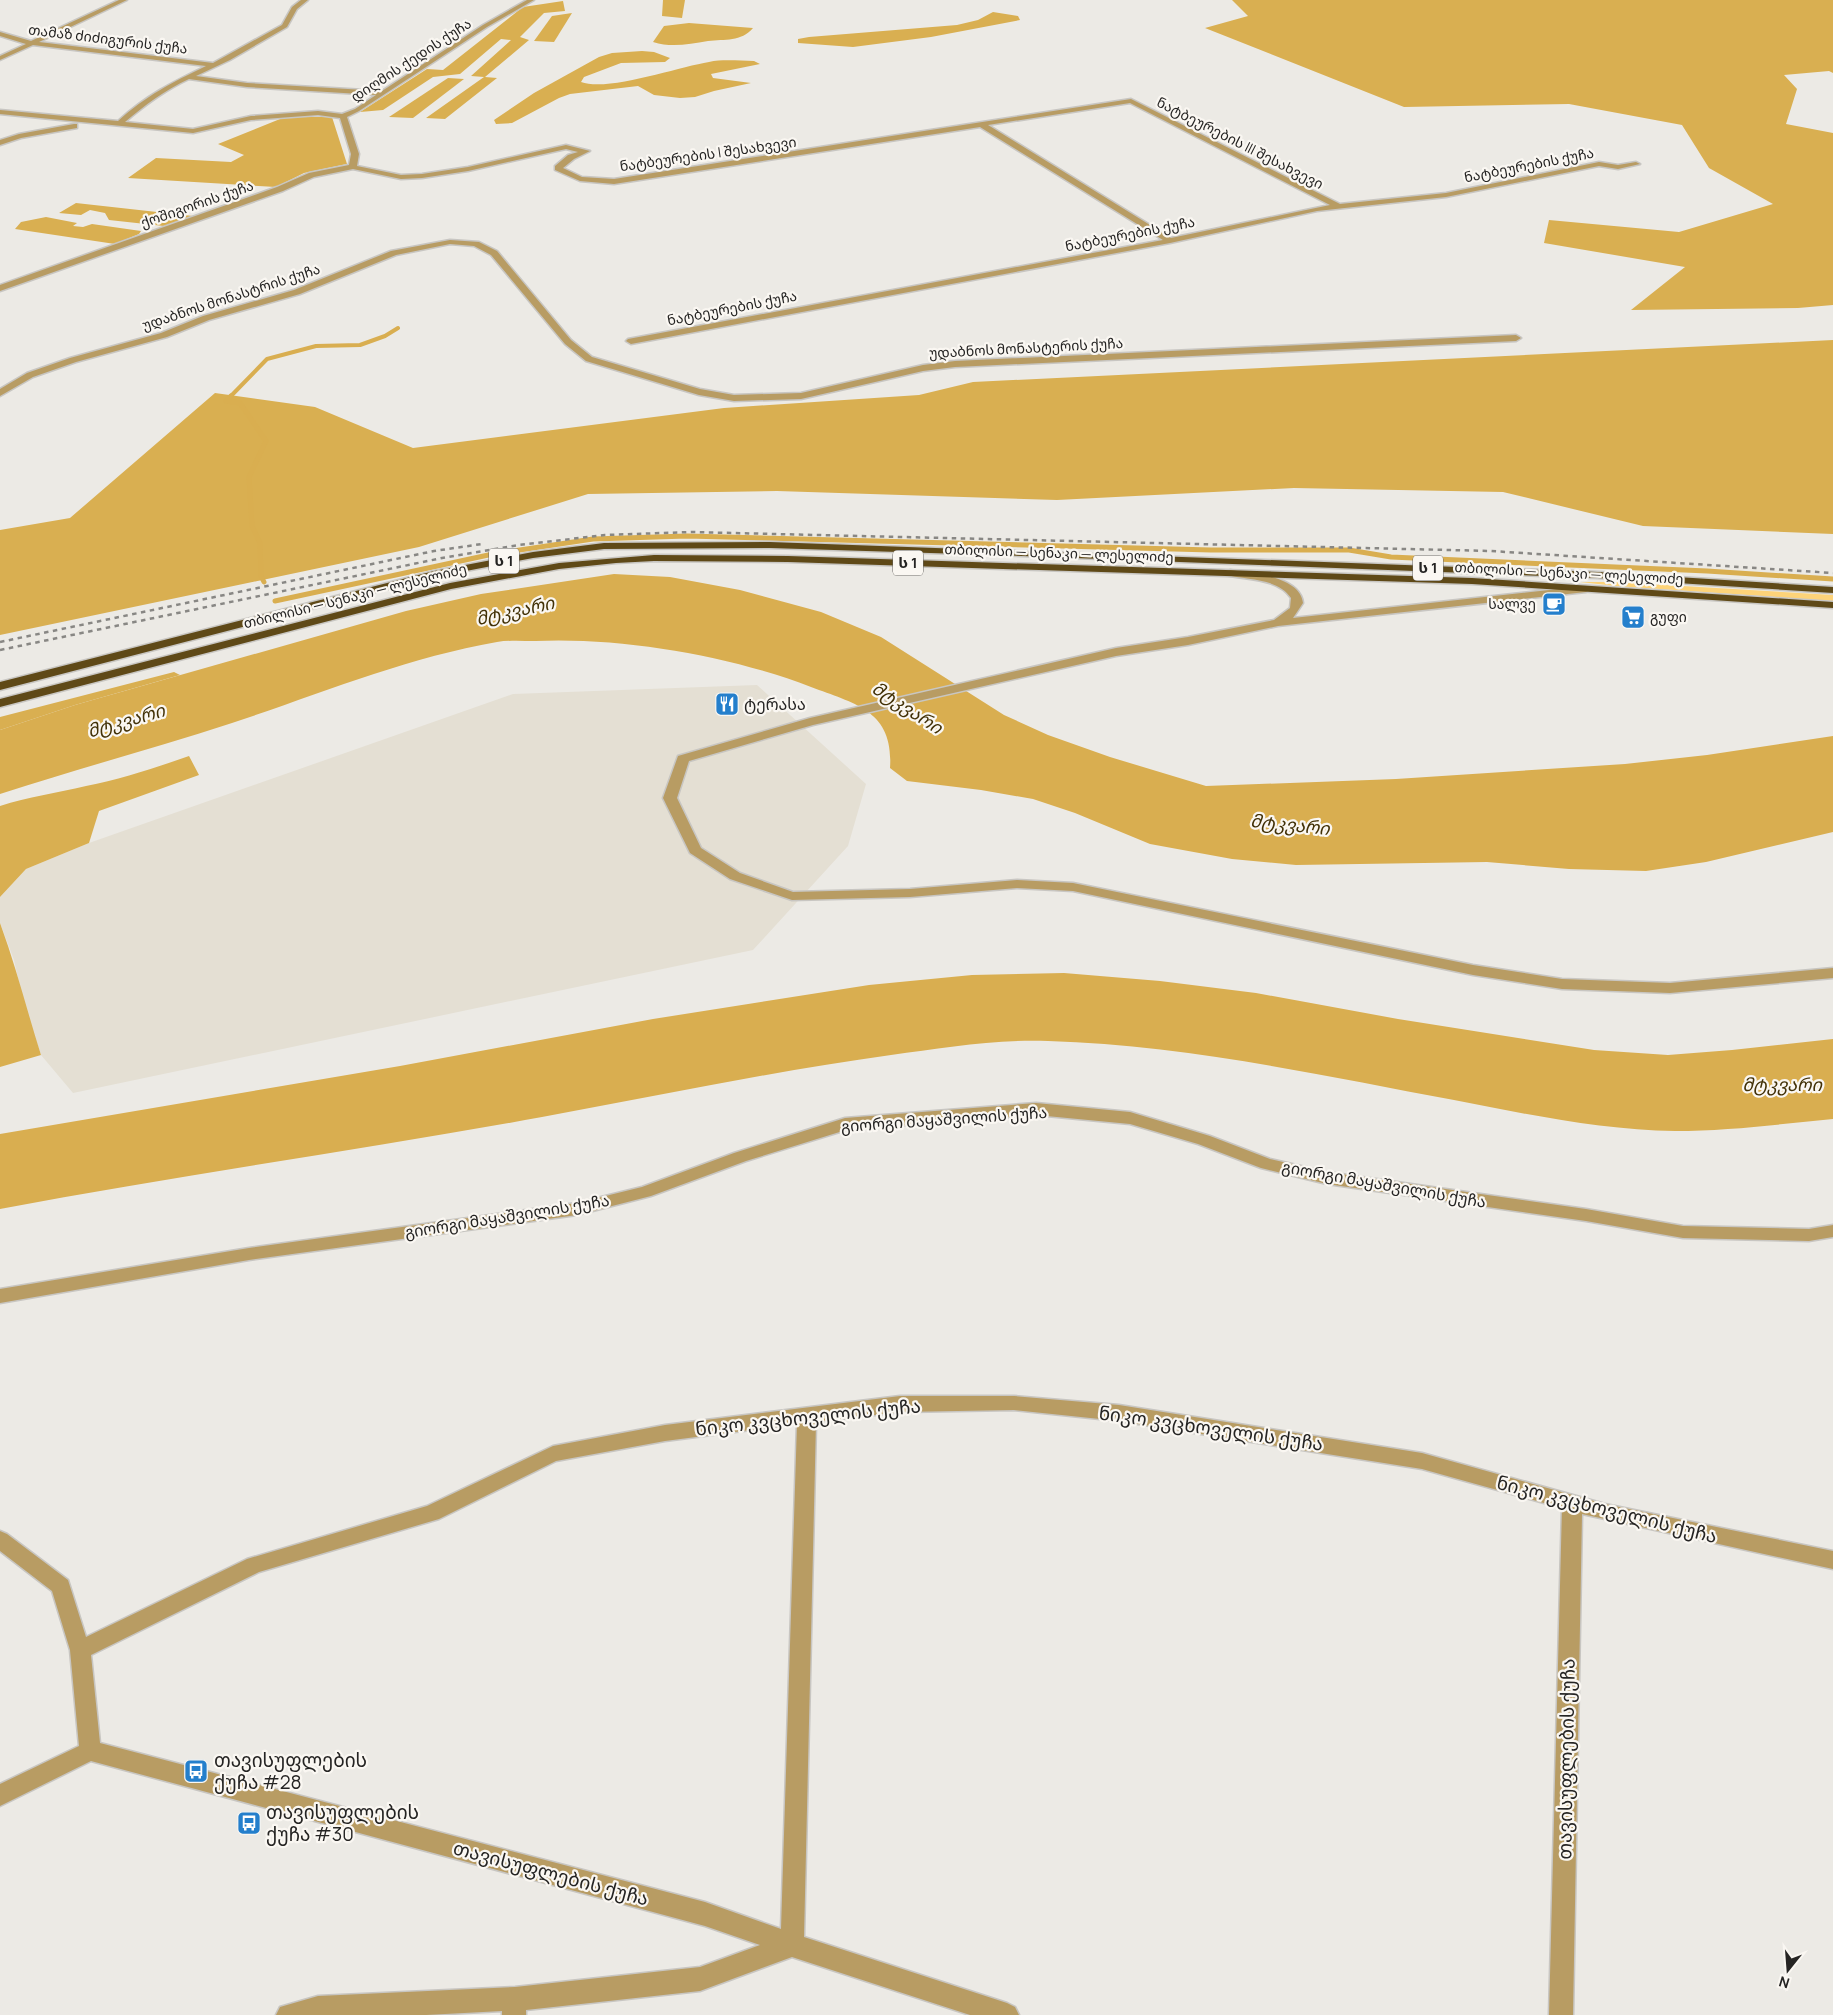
<svg xmlns="http://www.w3.org/2000/svg" width="1833" height="2015" font-family="Manrope,'Noto Sans Georgian',sans-serif">
	<style>
		.built { fill: #e4dfd3 }
		.green { fill: #fdd379 }
		.forest { fill: #d9af51 }
		.water { fill: #d9ae50 }
		.lines { fill: none; stroke-linecap: round; stroke-linejoin: round }
		.stream-far1 { stroke: #d9ae50; stroke-width: 4 }
		.stream { stroke: #d9ae50; stroke-width: 5 }
		.minor-casing { stroke: #c8c6c2; stroke-width: 3 }
		.highway-casing { stroke: #c8c6c2; stroke-width: 3 }
		.minor { fill: #b89c63; fill-rule: evenodd }
		.highway { fill: #5f4917; fill-rule: evenodd }
		.rail { stroke: #888784; stroke-width: 2.5; stroke-dasharray: 4.5 4.5; stroke-linecap: butt }
		.labels { text-anchor: middle; stroke-width: 4.5; stroke-linejoin: round; paint-order: stroke }
		.far-street-label { font-size: 14px; fill: #252423; stroke: #faf7f2 }
		.far-poi-label { font-size: 14px; fill: #252423; stroke: #faf7f2; text-anchor: end }
		.shield { fill: #faf7f2; stroke: #656361; stroke-width: 1 }
		.shield-label { font-size: 15px; font-weight: bold; fill: #252423 }
		.poi-label { font-size: 16px; fill: #252423; stroke: #faf7f2; text-anchor: start }
		.street-label { font-size: 16px; fill: #252423; stroke: #faf7f2 }
		.water-label { font-size: 18px; font-style: italic; fill: #423107; stroke: #faf7f2 }
		.near-street-label { font-size: 19px; fill: #252423; stroke: #faf7f2 }
		.near-poi-label { font-size: 19px; fill: #252423; stroke: #faf7f2; text-anchor: start }
	</style>
	<rect width="100%" height="100%" fill="#eceae5"/>
	<path class="built" d="M 757,685 L 866,784 L 848,846 L 753,950 L 73,1093 L 41,1055 L 23,1001 L 14,960 L 0,923 L 0,897 L 26,869 L 89,843 L 513,694 Z"/>
	<path class="green" d="M 1580,582 L 1614,582 L 1833,595 L 1833,601 L 1616,586 Z"/>
	<g class="forest">
		<path d="M 663,0 L 685,0 L 682,18 L 662,16 Z"/>
		<path d="M 1232,0 L 1833,0 L 1833,73 L 1829,71 L 1784,75 L 1797,89 L 1786,124 L 1833,133 L 1833,305 L 1798,308 L 1631,310 L 1685,267 L 1544,243 L 1549,220 L 1679,232 L 1773,204 L 1709,168 L 1682,125 L 1569,104 L 1404,107 L 1205,28 L 1248,16 Z"/>
		<path d="M 563,1 L 565,11 L 544,13 L 520,37 L 529,40 L 485,77 L 497,78 L 445,119 L 426,118 L 484,77 L 471,76 L 511,40 L 501,39 L 460,74 L 433,77 L 383,110 L 360,112 L 427,69 L 443,70 L 523,7 Z"/>
		<path d="M 993,12 L 1018,16 L 1020,20 L 931,37 L 853,47 L 798,43 L 798,39 L 809,37 L 957,25 L 978,20 Z"/>
		<path d="M 572,13 L 554,42 L 534,41 L 552,16 Z"/>
		<path d="M 689,23 L 753,28 C 741,42 725,39 708,41 C 689,44 672,48 653,42 L 664,26 Z"/>
		<path d="M 642,51 L 654,52 L 670,58 L 665,62 L 621,63 L 584,77 L 581,82 C 608,92 678,67 709,62 C 723,59 740,61 754,61 L 760,64 L 711,74 L 713,78 L 751,83 L 714,91 L 695,97 L 680,98 L 654,95 L 638,86 L 570,94 L 559,98 L 512,123 L 496,124 L 494,120 L 534,93 L 599,57 L 612,53 Z"/>
		<path d="M 448,78 L 464,79 L 413,118 L 389,117 Z"/>
		<path d="M 285,117 L 332,117 L 347,164 L 304,173 L 276,187 L 128,178 L 156,158 L 231,162 L 244,155 L 218,144 Z"/>
		<path d="M 76,203 L 193,216 L 164,226 L 109,220 L 105,213 L 90,210 L 81,215 L 59,213 Z"/>
		<path d="M 46,217 L 77,223 L 73,226 L 83,227 L 92,224 L 141,231 L 139,234 L 115,244 L 15,229 L 21,222 Z"/>
		<path d="M 1833,340 L 1833,534 L 1643,526 L 1503,492 L 1294,488 L 1057,500 L 777,491 L 588,494 L 419,547 L 0,635 L 0,530 L 70,518 L 215,393 L 315,407 L 413,448 L 724,408 L 919,395 L 973,382 Z"/>
		<path d="M 174,672 L 180,675 L 75,705 L 0,730 L 0,717 Z"/>
		<path d="M 189,756 L 199,775 L 99,811 L 89,843 L 26,869 L 0,897 L 0,806 C 28,797 57,793 86,786 C 121,779 155,768 189,756 Z"/>
		<path d="M 0,923 C 16,966 27,1011 41,1055 L 0,1067 Z"/>
	</g>
	<g class="water">
		<path d="M 614,574 L 670,577 L 740,590 L 821,612 L 881,637 L 1004,715 L 1048,735 L 1110,757 L 1206,786 L 1396,779 L 1625,764 L 1707,755 L 1833,736 L 1833,832 L 1706,862 L 1646,871 L 1569,869 L 1487,862 L 1296,865 L 1232,859 L 1150,844 L 1075,813 L 1033,799 L 981,790 L 907,781 L 890,768 C 894,711 856,704 811,687 C 731,656 622,637 535,641 C 523,641 509,640 497,642 C 405,658 320,694 232,723 C 155,748 77,769 0,794 L 0,730 L 75,705 L 406,611 L 481,594 Z"/>
		<path d="M 1064,973 L 1160,981 L 1256,993 L 1398,1019 L 1594,1050 L 1668,1055 L 1732,1050 L 1833,1039 L 1833,1119 C 1781,1124 1728,1131 1675,1131 C 1601,1130 1526,1114 1454,1100 C 1320,1075 1185,1045 1048,1041 C 996,1039 942,1048 891,1055 C 774,1071 658,1096 542,1117 C 362,1150 180,1175 0,1209 L 0,1134 L 400,1066 L 653,1019 L 869,985 L 972,975 Z"/>
	</g>
	<g class="lines">
		<path class="stream-far1" d="M 230,397 L 267,359 L 316,346 L 360,345 L 385,336 L 398,328"/>
		<g class="stream">
			<path d="M 231,396 L 226,401 L 240,403 L 266,441 L 249,477 L 252,526 L 260,543 L 261,576 L 264,582"/>
			<path d="M 275,601 L 493,554 L 593,539 L 687,536 L 1211,550 L 1349,550 L 1391,557 L 1707,571 L 1833,579"/>
		</g>
		<g class="minor-casing">
			<g id="minor">
				<path d="M 119,0 L 127,0 L 39,42 L 213,63 L 282,25 L 292,7 L 301,0 L 308,0 L 297,9 L 287,27 L 230,60 L 196,76 L 247,83 L 382,91 L 483,25 L 527,0 L 534,0 L 487,27 L 359,111 L 347,117 L 359,154 L 357,166 L 401,175 L 422,174 L 468,167 L 566,145 L 590,151 L 574,159 L 563,168 L 582,177 L 614,179 L 1131,99 L 1340,204 L 1446,193 L 1599,162 L 1618,165 L 1636,162 L 1640,164 L 1618,169 L 1599,166 L 1446,197 L 1317,211 L 1170,243 L 631,344 L 626,341 L 628,339 L 1163,240 L 980,127 L 614,184 L 580,181 L 555,170 L 555,166 L 568,155 L 578,152 L 566,149 L 468,171 L 422,178 L 401,179 L 353,169 L 314,177 L 283,191 L 0,291 L 0,285 L 277,187 L 309,173 L 349,165 L 351,154 L 340,118 L 318,115 L 251,120 L 193,133 L 0,114 L 0,110 L 118,121 C 147,95 171,83 206,66 L 33,45 L 0,60 L 0,56 L 26,44 L 0,36 L 0,32 L 31,41 ZM 189,79 L 247,87 L 376,95 L 355,109 L 342,114 L 318,111 L 251,116 L 193,129 L 125,122 C 145,105 165,90 189,79 ZM 1130,103 L 1330,205 L 1171,238 L 988,125 Z"/>
				<path d="M 74,124 L 77,124 L 77,128 L 21,138 L 0,145 L 0,140 L 19,134 Z"/>
				<path d="M 450,240 L 479,242 L 497,251 L 571,340 L 592,357 L 700,389 L 734,395 L 801,393 L 923,365 L 955,361 L 1516,335 L 1521,338 L 1516,341 L 955,367 L 923,371 L 801,399 L 734,401 L 699,395 L 586,361 L 565,344 L 491,255 L 474,246 L 450,244 L 396,255 L 300,294 L 209,320 L 167,337 L 76,362 L 33,377 L 0,396 L 0,389 L 27,373 L 70,358 L 161,333 L 203,316 L 294,290 L 391,251 Z"/>
				<path d="M 1230,570 C 1251,573 1300,576 1303,603 L 1293,618 L 1586,586 L 1592,589 L 1586,592 L 1278,626 L 1188,645 L 1116,656 L 813,725 L 689,761 L 677,798 L 701,848 L 740,873 L 793,892 L 910,889 L 1017,880 L 1073,883 L 1473,965 L 1562,979 L 1670,983 L 1833,968 L 1833,978 L 1670,993 L 1562,989 L 1473,975 L 1073,891 L 1017,888 L 910,897 L 792,900 L 730,879 L 690,853 L 663,798 L 678,756 L 810,718 L 1116,648 L 1188,637 L 1274,620 L 1290,608 L 1291,598 C 1278,578 1247,580 1226,575 L 1224,573 Z"/>
				<path d="M 1036,1103 L 1130,1112 L 1210,1136 L 1270,1159 L 1327,1172 L 1586,1209 L 1683,1226 L 1809,1229 L 1833,1225 L 1833,1237 L 1809,1241 L 1683,1238 L 1586,1221 L 1327,1184 L 1261,1168 L 1198,1144 L 1130,1124 L 1036,1115 L 846,1130 L 746,1161 L 651,1196 L 577,1215 L 249,1260 L 0,1303 L 0,1289 L 249,1248 L 577,1203 L 642,1187 L 734,1153 L 845,1118 Z"/>
				<path d="M 900,1396 L 1014,1396 L 1119,1405 L 1422,1453 L 1605,1504 L 1833,1551 L 1833,1569 L 1582,1514 L 1573,2015 L 1549,2015 L 1562,1508 L 1422,1469 L 1119,1421 L 1014,1410 L 900,1412 L 816,1422 L 804,1937 L 1007,2003 L 1015,2007 L 1019,2015 L 970,2015 L 792,1957 L 700,1991 L 526,2010 L 526,2015 L 502,2015 L 502,2011 L 426,2015 L 276,2015 L 280,2007 L 318,1996 L 515,1987 L 700,1967 L 760,1945 L 705,1926 L 91,1761 L 0,1806 L 0,1784 L 79,1746 L 70,1650 L 52,1591 L 0,1551 L 0,1531 L 7,1534 L 68,1580 L 86,1637 L 247,1559 L 427,1506 L 553,1446 L 665,1425 ZM 797,1424 L 781,1929 L 705,1902 L 100,1743 L 91,1655 L 259,1572 L 439,1519 L 556,1461 L 665,1441 Z"/>
			</g>
		</g>
		<g class="highway-casing">
			<g id="highway">
				<path d="M 770,542 L 1598,572 L 1833,587 L 1833,593 L 1598,578 L 1022,556 L 770,548 L 604,549 L 533,558 L 435,577 L 0,690 L 0,682 L 434,571 L 533,552 L 604,543 Z"/>
				<path d="M 654,555 L 788,556 L 1472,578 L 1833,602 L 1833,608 L 1472,584 L 788,562 L 654,561 L 616,563 L 559,569 L 451,589 L 0,707 L 0,699 L 450,583 L 559,563 Z"/>
			</g>
		</g>
		<use href="#minor" class="minor"/>
		<use href="#highway" class="highway"/>
		<g class="rail">
			<path d="M 0,642 L 434,551 L 482,544"/>
			<path d="M 0,650 L 442,558 L 519,545 L 605,535 L 691,532 L 1491,551 L 1833,573"/>
		</g>
	</g>
	<defs>
		<g id="cafe-square" transform="scale(1.25)"><rect x="-9" y="-9" width="18" height="18" rx="4" fill="#247fcc" stroke="#faf7f2"/><path d="M-5.5-4.5H6V0H3Q3 3.5 0 3.5H-2.5Q-5.5 3.5-5.5 0ZM3-3.2v2h1.7v-2ZM-6 4.5H4V6H-6Z" fill="#fff"/></g>
		<g id="supermarket-square" transform="scale(1.25)"><rect x="-9" y="-9" width="18" height="18" rx="4" fill="#247fcc" stroke="#faf7f2"/><path d="M-6-5.5h2.5l.6 2H6L4.5 2H-2.5L-4.4-4H-6ZM-1.5 3.2a1.3 1.3 0 1 0 .1 0ZM3 3.2a1.3 1.3 0 1 0 .1 0Z" fill="#fff"/></g>
		<g id="restaurant-square" transform="scale(1.25)"><rect x="-9" y="-9" width="18" height="18" rx="4" fill="#247fcc" stroke="#faf7f2"/><path d="M-5-6h1v4h1v-4h1v4h1v-4h1v5L-1.5 .5V6h-2V.5L-5-1ZM5-6V6H3V1.5H1.5Q1.5-4 5-6Z" fill="#fff"/></g>
		<g id="bus-square" transform="scale(1.25)"><rect x="-9" y="-9" width="18" height="18" rx="4" fill="#247fcc" stroke="#faf7f2"/><path d="M-5-6H5V4H4V6H2V4H-2V6H-4V4H-5ZM-3.5-4V0h7V-4ZM-3.5 1.2v1.5H-2V1.2ZM2 1.2v1.5H3.5V1.2Z" fill="#fff"/></g>
	</defs>
	<g fill-rule="evenodd">
		<use href="#cafe-square" x="1554" y="604"/>
		<use href="#supermarket-square" x="1633" y="617"/>
		<use href="#restaurant-square" x="727" y="704"/>
		<use href="#bus-square" x="196" y="1771"/>
		<use href="#bus-square" x="249" y="1823"/>
	</g>
	<g class="labels">
		<g class="far-street-label">
			<text transform="translate(108 39) rotate(7)" y="5">თამაზ ძიძიგურის ქუჩა</text>
			<text transform="translate(411 60) rotate(-33)" y="5">დიღმის ქედის ქუჩა</text>
			<text transform="translate(1240 143) rotate(27)" y="5">ნატბეურების III შესახვევი</text>
			<text transform="translate(708 154) rotate(-8)" y="5">ნატბეურების I შესახვევი</text>
			<text transform="translate(1529 165) rotate(-11)" y="5">ნატბეურების ქუჩა</text>
			<text transform="translate(197 204) rotate(-19)" y="5">ქოშიგორის ქუჩა</text>
			<text transform="translate(1130 234) rotate(-11)" y="5">ნატბეურების ქუჩა</text>
			<text transform="translate(231 297) rotate(-18)" y="5">უდაბნოს მონასტრის ქუჩა</text>
			<text transform="translate(732 308) rotate(-11)" y="5">ნატბეურების ქუჩა</text>
			<text transform="translate(1026 348) rotate(-3)" y="5">უდაბნოს მონასტერის ქუჩა</text>
			<text transform="translate(1059 553) rotate(2)" y="5">თბილისი — სენაკი — ლესელიძე</text>
			<text transform="translate(1569 573) rotate(3)" y="5">თბილისი — სენაკი — ლესელიძე</text>
			<text transform="translate(355 596) rotate(-14)" y="5">თბილისი — სენაკი — ლესელიძე</text>
		</g>
		<g class="far-poi-label">
			<text x="1536" y="609">სალვე</text>
			<text x="1650" y="622" text-anchor="start">გუფი</text>
		</g>
		<g class="shield">
			<rect x="489" y="548.5" width="30" height="25" rx="4"/>
			<rect x="893" y="550.5" width="30" height="25" rx="4"/>
			<rect x="1413" y="555.5" width="30" height="25" rx="4"/>
		</g>
		<g class="shield-label">
			<text x="504" y="566">ს 1</text>
			<text x="908" y="568">ს 1</text>
			<text x="1428" y="573">ს 1</text>
		</g>
		<g class="poi-label">
			<text x="744" y="710">ტერასა</text>
		</g>
		<g class="street-label">
			<text transform="translate(944 1119) rotate(-4)" y="6">გიორგი მაყაშვილის ქუჩა</text>
			<text transform="translate(1384 1184) rotate(10)" y="6">გიორგი მაყაშვილის ქუჩა</text>
			<text transform="translate(507 1216) rotate(-9)" y="6">გიორგი მაყაშვილის ქუჩა</text>
		</g>
		<g class="water-label">
			<text transform="translate(515 611) rotate(-12)" y="6">მტკვარი</text>
			<text transform="translate(907 708) rotate(33)" y="6">მტკვარი</text>
			<text transform="translate(126 721) rotate(-16)" y="6">მტკვარი</text>
			<text transform="translate(1290 825) rotate(6)" y="6">მტკვარი</text>
			<text x="1782" y="1091">მტკვარი</text>
		</g>
		<g class="near-street-label">
			<text transform="translate(808 1417) rotate(-6)" y="7">ნიკო კვცხოველის ქუჩა</text>
			<text transform="translate(1211 1428) rotate(8)" y="7">ნიკო კვცხოველის ქუჩა</text>
			<text transform="translate(1607 1509) rotate(14)" y="7">ნიკო კვცხოველის ქუჩა</text>
			<text transform="translate(1566 1759) rotate(-89)" y="7">თავისუფლების ქუჩა</text>
			<text transform="translate(551 1873) rotate(15)" y="7">თავისუფლების ქუჩა</text>
		</g>
		<g class="near-poi-label">
			<text x="214" y="1767">თავისუფლების<tspan x="214" dy="22">ქუჩა #28</tspan></text>
			<text x="266" y="1819">თავისუფლების<tspan x="266" dy="22">ქუჩა #30</tspan></text>
		</g>
	</g>
	<g transform="translate(1788 1970) rotate(197)" stroke="#faf7f2" stroke-width="4" paint-order="stroke">
	<path d="M0-4L9 19L0 12L-9 19Z" fill="#252423"/>
	<text y="-8" font-size="14" font-weight="bold" text-anchor="middle" fill="#252423">N</text>
	</g>
</svg>
